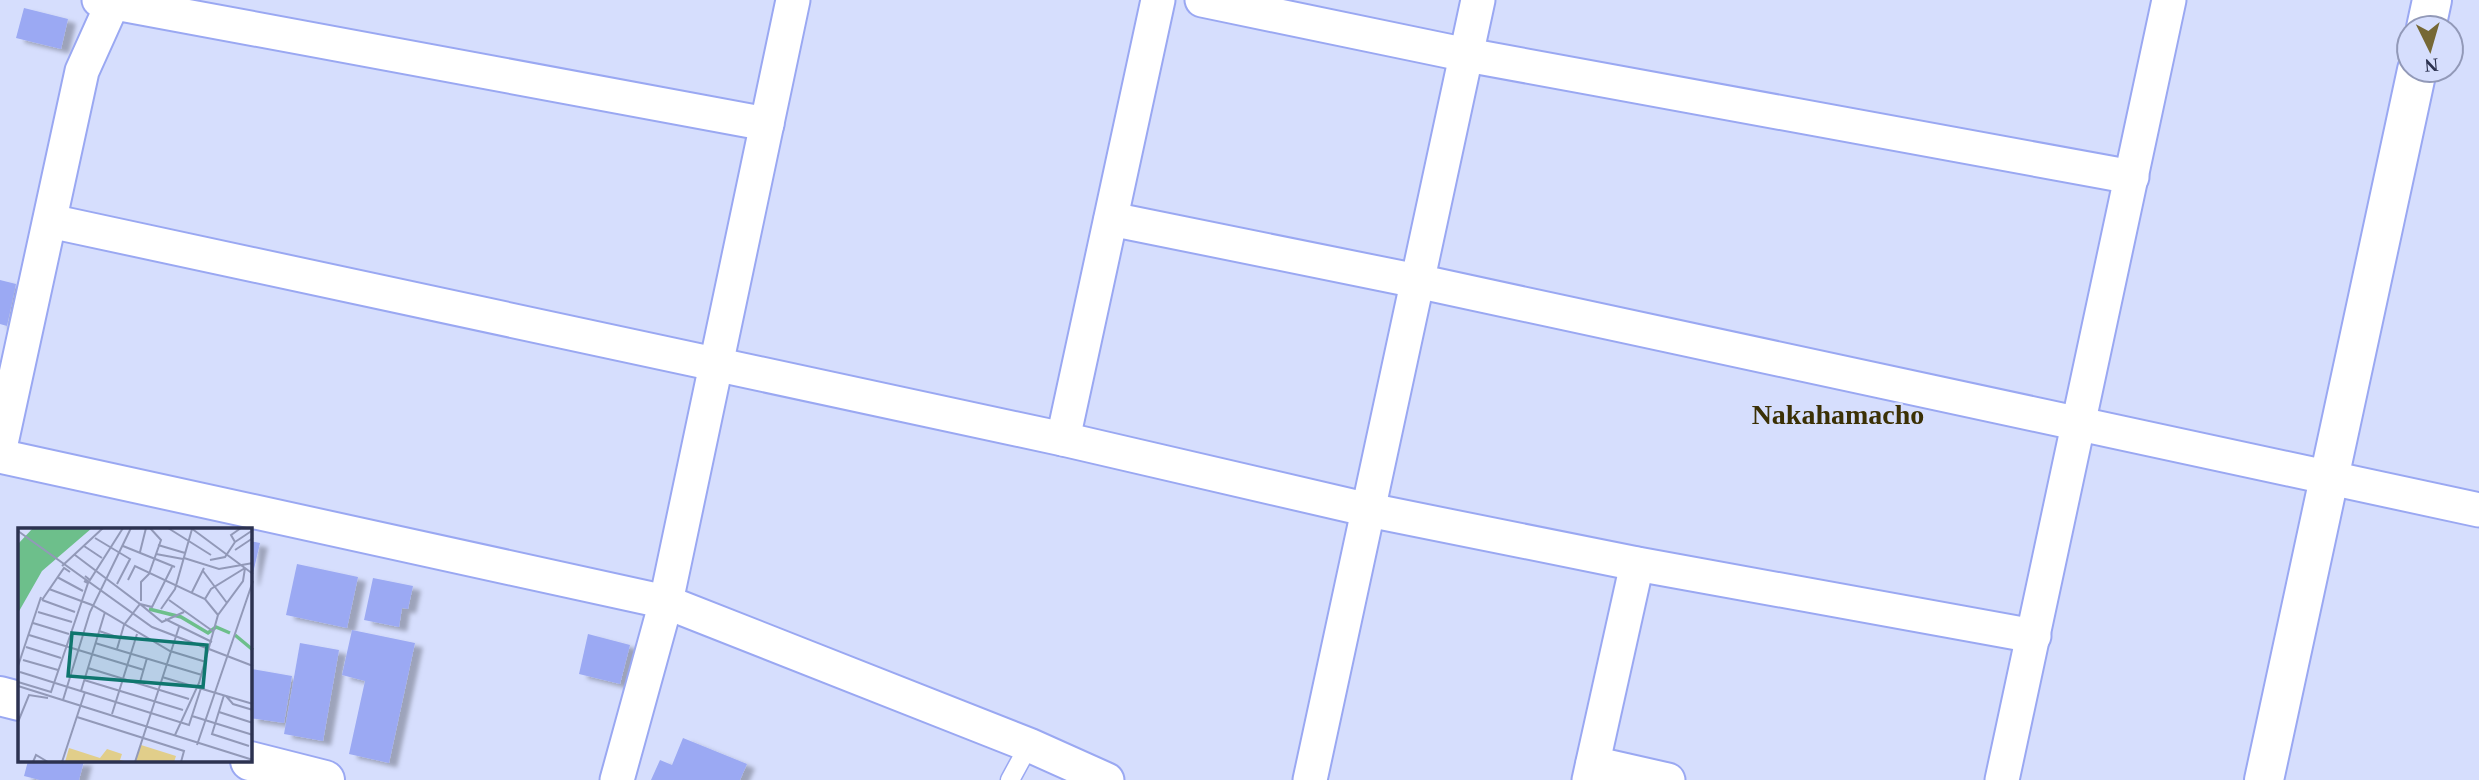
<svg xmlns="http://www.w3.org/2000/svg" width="2479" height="780" font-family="'Times New Roman',serif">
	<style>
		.building { fill: #9ba9f3; filter: url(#shadow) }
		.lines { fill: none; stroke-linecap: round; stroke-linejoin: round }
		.service-casing { stroke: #9aa8f2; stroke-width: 21 }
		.minor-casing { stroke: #9aa8f2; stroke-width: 37 }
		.tertiary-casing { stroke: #9aa8f2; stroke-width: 42 }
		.service { stroke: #fff; stroke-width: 18 }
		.minor { stroke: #fff; stroke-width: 33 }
		.tertiary { stroke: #fff; stroke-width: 38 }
		.labels { text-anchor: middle; stroke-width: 5; stroke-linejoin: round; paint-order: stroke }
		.quarter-label { font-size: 28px; font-weight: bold; fill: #3b3005; stroke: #d6defd }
		.inset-river { fill: none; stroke: #6dbf8b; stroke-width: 3.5 }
		.inset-road { fill: none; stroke: #9299b8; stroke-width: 2 }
		.view { fill: #0f766e; fill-opacity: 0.15; stroke: #0f766e; stroke-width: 3.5 }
		.inset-edge { fill: none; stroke: #2c3250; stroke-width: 3.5 }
	</style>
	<defs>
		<filter id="shadow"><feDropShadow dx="8" dy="4.5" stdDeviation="2" flood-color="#0004"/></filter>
	</defs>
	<rect width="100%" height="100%" fill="#d6defd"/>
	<g class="building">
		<path d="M 24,8 L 68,19 L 61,49 L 16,38 Z"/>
		<path d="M 0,280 L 16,284 L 7,326 L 0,324 Z"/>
		<path d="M 250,541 L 260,543 L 251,582 L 250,581 Z"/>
		<path d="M 297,564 L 358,577 L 347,628 L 286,615 Z"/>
		<path d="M 373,578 L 413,586 L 408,609 L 402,608 L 399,627 L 364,620 Z"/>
		<path d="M 352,630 L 415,643 L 389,763 L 349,754 L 365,681 L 342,675 Z"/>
		<path d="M 588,634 L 630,645 L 620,684 L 579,674 Z"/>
		<path d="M 300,643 L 339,650 L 323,741 L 284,734 Z"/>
		<path d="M 252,669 L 292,676 L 284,723 L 250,718 Z"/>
		<path d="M 683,738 L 747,764 L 740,780 L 651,780 L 660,760 L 672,765 Z"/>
		<path d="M 28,761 L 84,761 L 79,780 L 40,780 L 24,776 Z"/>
	</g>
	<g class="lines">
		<g class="service-casing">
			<path id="service" d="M 1010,780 L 1029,745"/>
		</g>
		<g class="minor-casing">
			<g id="minor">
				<path d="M 99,0 L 767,124"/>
				<path d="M 1202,0 L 1467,55 L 2132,177"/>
				<path d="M 1111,219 L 1417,281 L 2479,510"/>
				<path d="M 50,221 L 1063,439 L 1369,510 L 1637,564 L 2034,636"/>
				<path d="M 1063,439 L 1158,0"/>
				<path d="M 0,448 L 82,71 L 114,0"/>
				<path d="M 0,456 L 666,602 L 1029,745 L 1107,780"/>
				<path d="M 1593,763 L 1668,780"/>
				<path d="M 617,780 L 666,602 L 793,0"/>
				<path d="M 1310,780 L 1478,0"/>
				<path d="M 1589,780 L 1637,564"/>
				<path d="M 2002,780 L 2169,0"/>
			</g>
		</g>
		<g class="tertiary-casing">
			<g id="tertiary">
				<path d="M 2426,28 L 2432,0"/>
				<path d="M 0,696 L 19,701"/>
				<path d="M 250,761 L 325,780"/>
				<path d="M 2264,780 L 2417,70"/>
			</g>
		</g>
		<use href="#service" class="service"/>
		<use href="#minor" class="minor"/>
		<use href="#tertiary" class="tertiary"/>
	</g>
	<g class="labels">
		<g class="quarter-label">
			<text x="1838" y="424">Nakahamacho</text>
		</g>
	</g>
	<g transform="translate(18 528)">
		<rect width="234" height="234" fill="#d6defd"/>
		<path d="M 123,217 L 158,228 L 156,234 L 117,234 ZM 51,220 L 82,230 L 89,221 L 104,226 L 102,232 L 110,234 L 47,234 Z" fill="#e1ce8a"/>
		<path d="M 15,0 L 74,0 L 24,43 L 0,85 L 0,16 Z" fill="#6dbf8b"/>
		<path class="inset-river" d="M 131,81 L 163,89 L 190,105 L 198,99 L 212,105M 217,107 L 235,122"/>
		<path class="inset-road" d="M 150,0 L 193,27M 173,0 L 235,46M 0,3 L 134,99 L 235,138M 77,10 L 112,31 L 99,56M 217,14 L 235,2M 140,17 L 167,25M 66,18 L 84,30M 105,18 L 157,39M 217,22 L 235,10M 122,24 L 128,0M 138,26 L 165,31M 57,27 L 122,76 L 134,79 L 154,39M 166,30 L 201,41 L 235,35M 192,32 L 207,29 L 217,14 L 213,7 L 223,0M 44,38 L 85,0M 185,43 L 209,75M 67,48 L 72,52 L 105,0M 39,49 L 65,63M 110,52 L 117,38 L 187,71 L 200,87M 31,61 L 74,77 L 152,123 L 188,134M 174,64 L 186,40M 187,71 L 193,61 L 227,40M 24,72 L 46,40 L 52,44M 24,72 L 57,84M 151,72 L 196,104M 123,73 L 123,54 L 131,46 L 143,12 L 132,0M 143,81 L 157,61 L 174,1M 20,84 L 54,94M 147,91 L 194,114M 15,95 L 51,106M 81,103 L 102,110M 11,107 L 126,142M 77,115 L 184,147M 8,119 L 43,130M 99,121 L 106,97 L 122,76 L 144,94 L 166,84M 5,132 L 40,142M 0,138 L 23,69M 70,140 L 171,171M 2,144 L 171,197 L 183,160M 144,149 L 235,176M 66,152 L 165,182M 0,154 L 33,164 L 70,55 L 66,53M 122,154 L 129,130M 0,158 L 235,232M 63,163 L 87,84M 206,167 L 194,206 L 231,218M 208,168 L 215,176 L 235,182M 45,172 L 72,84 L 113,0M 201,184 L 235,195M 94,186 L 119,106M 174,188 L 235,207M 59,189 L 166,223 L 163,234M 0,194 L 11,167 L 30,170M 157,207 L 181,155 L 200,87 L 225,53 L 227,40M 179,217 L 235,53M 15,234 L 18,227 L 30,234M 44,234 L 67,164M 117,234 L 161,99"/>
		<path class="view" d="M 54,105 L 189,117 L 185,159 L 50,148 Z"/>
		<rect width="234" height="234" class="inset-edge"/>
	</g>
	<g transform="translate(2430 49) rotate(175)"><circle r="33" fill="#d6defd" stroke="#9299b8" stroke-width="2"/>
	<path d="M0-5L12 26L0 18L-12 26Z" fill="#766835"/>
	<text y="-10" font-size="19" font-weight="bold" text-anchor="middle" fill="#2c3250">N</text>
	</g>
</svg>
